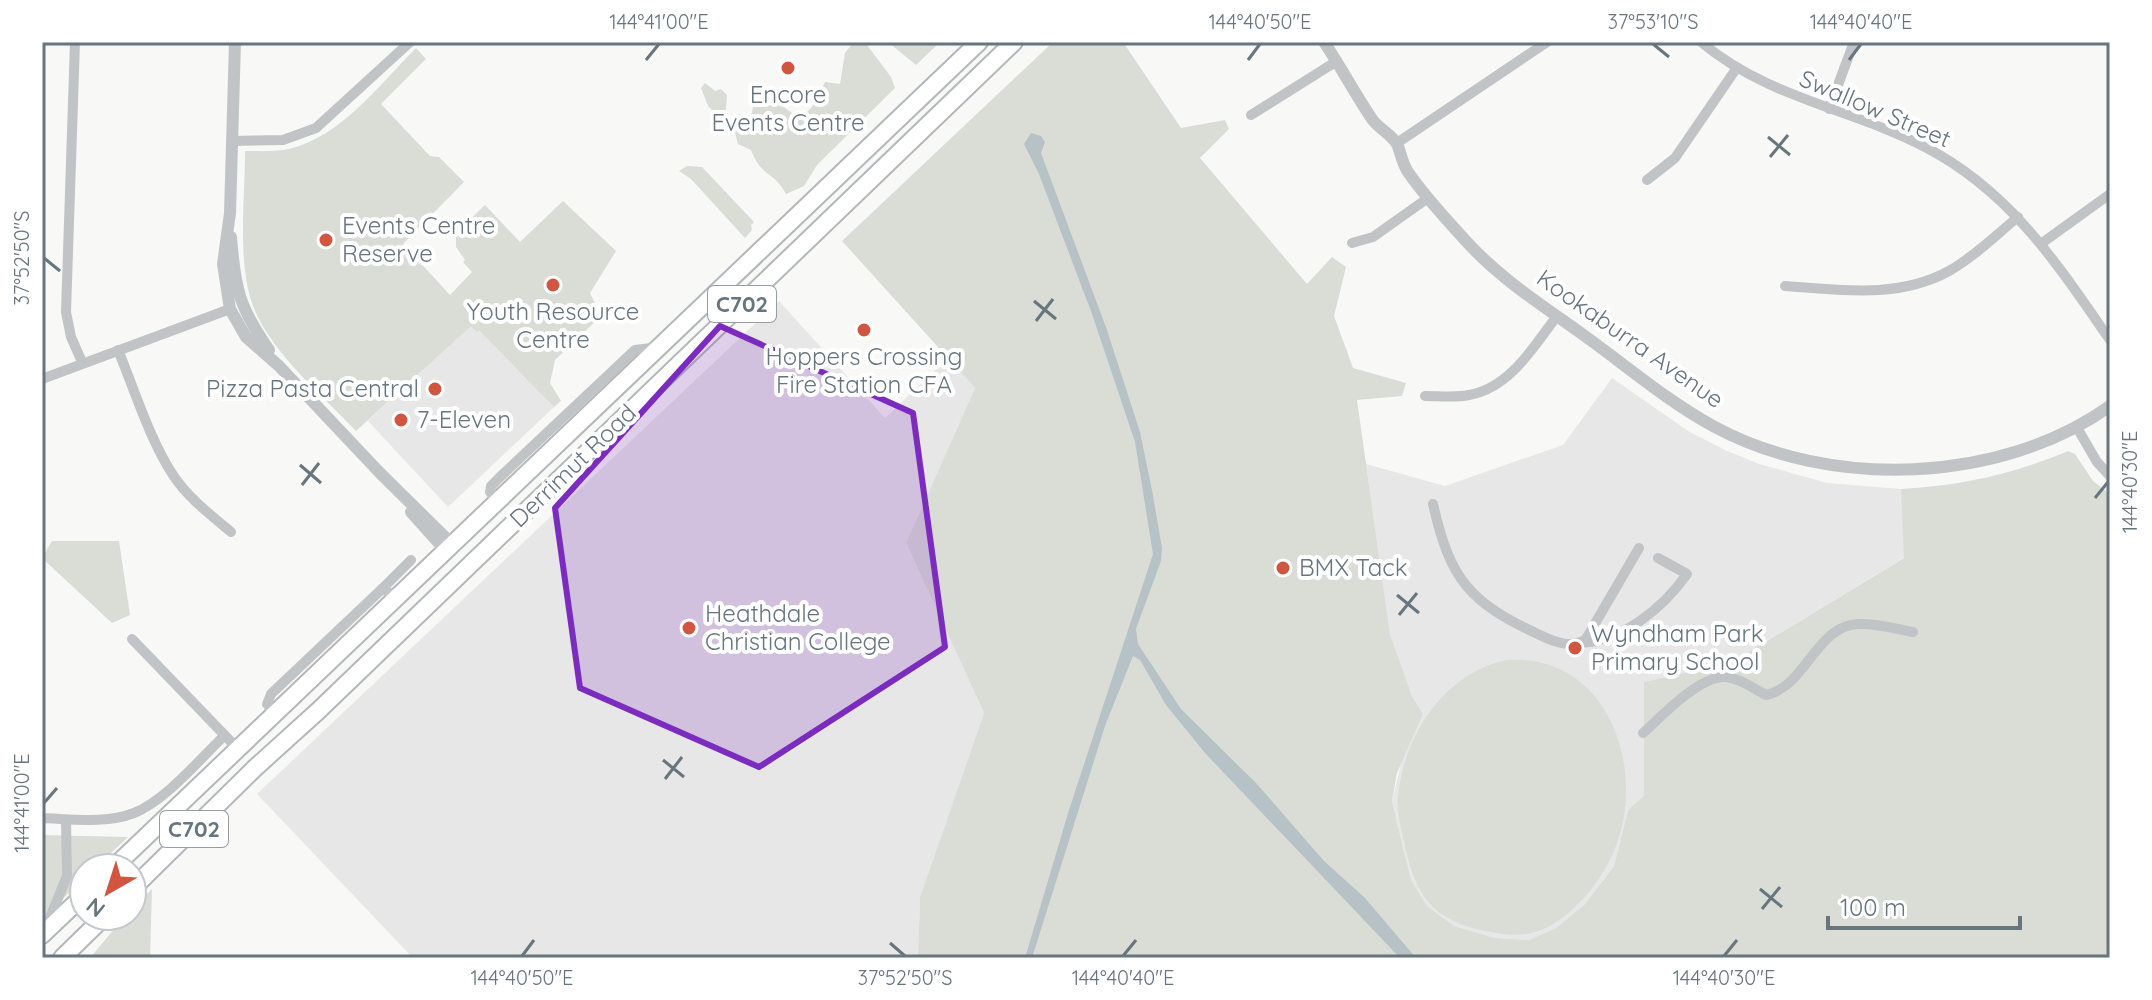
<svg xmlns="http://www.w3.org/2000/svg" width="2152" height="1000" font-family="Quicksand,sans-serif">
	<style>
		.built { fill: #e6e7e6 }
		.green { fill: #d9ddd6 }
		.water { fill: #b7c2c6 }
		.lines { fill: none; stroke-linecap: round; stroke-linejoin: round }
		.trunk-casing { stroke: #b4b7ba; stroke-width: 20 }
		.minor { stroke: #c0c4c7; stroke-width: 10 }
		.tertiary { stroke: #c0c4c7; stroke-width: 12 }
		.trunk { stroke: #fff; stroke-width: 16 }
		.marked { fill: #7b2cbf; fill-opacity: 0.2; stroke: #7b2cbf; stroke-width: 6; stroke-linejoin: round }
		.ticks { fill: none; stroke: #66757e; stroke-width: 3 }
		.poi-dot { fill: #d0563f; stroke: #fff; stroke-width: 3 }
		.labels { text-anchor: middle; stroke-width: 8; stroke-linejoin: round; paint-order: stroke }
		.shield { fill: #fff; stroke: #949ea5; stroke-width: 2 }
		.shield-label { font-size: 22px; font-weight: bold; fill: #66757e }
		.poi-label { font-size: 24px; fill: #66757e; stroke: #fff; text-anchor: start }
		.street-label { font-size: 24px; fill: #66757e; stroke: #fff }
		.neatline { fill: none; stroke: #66757e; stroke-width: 3 }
		.ticks-label { font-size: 20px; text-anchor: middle; fill: #66757e }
	</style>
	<rect width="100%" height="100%" fill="#f8f8f6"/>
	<g class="built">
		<path d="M 779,301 L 885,418 L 948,358 L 975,388 L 906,543 L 984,713 L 920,897 L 918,958 L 413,958 L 257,794 Z"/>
		<path d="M 474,322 L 554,407 L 448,507 L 368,421 Z"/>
		<path d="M 1612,378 L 1688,431 L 1725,450 L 1759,464 L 1827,483 L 1901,489 L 1905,557 L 1732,662 L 1644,682 L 1644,797 L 1628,810 L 1614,866 L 1585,904 L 1556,928 L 1529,940 L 1495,938 L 1454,926 L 1427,906 L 1411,880 L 1392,801 L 1403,756 L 1423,714 L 1412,696 L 1390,634 L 1366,464 L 1445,486 L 1563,445 Z"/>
	</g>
	<g class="green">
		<path d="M 888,42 L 940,42 L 916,65 Z"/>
		<path d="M 1053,42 L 1123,42 L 1181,128 L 1225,120 L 1229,129 L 1200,158 L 1307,284 L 1332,257 L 1346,267 L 1334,316 L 1353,368 L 1406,383 L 1402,396 L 1357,400 L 1390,634 L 1412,696 L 1423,714 L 1397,773 L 1392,801 L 1411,880 L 1427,906 L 1454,926 L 1495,938 L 1529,940 L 1556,928 L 1585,904 L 1614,866 L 1628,810 L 1644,796 L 1644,682 L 1732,662 L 1904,558 L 1901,489 C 1960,486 2014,474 2068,451 L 2075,454 L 2093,481 L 2110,494 L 2110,958 L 918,958 L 920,897 L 984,713 L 906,543 L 975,388 L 842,241 Z"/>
		<path d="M 852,44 L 867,45 L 891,77 L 895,88 L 817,165 L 804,186 L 786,194 C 774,171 761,177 751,150 L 738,144 L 733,125 L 738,119 L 736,114 L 751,116 L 754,103 L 769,96 L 800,119 L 812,107 L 825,82 L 840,84 L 845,53 Z"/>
		<path d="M 416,48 L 426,59 L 381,104 L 430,156 L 439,157 L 464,182 L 403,244 L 450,295 L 472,272 L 463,262 L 465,260 L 456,247 L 456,233 L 485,205 L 520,242 L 563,201 L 616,251 L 590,293 L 601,316 L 555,360 L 550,383 L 561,401 L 554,407 L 479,330 L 477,332 L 471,326 L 356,431 C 321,394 264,347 250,297 C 238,253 245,197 245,151 C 259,151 275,152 289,149 C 342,136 379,85 416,48 Z"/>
		<path d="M 705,83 L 715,91 L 721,89 L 727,95 L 725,122 L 708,106 L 701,88 Z"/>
		<path d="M 687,166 L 702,167 L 754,222 L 751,225 L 752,230 L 745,238 L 691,179 L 679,171 Z"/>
		<path d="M 52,541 L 119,541 L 130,615 L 112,623 L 42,558 Z"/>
		<path d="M 1507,660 C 1596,654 1638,743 1623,821 C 1617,854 1598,886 1573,909 C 1550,930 1528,939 1497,933 C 1476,930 1457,925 1440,913 C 1420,898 1412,875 1406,851 C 1403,834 1396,815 1398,797 C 1403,736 1445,672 1507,660 Z"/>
		<path d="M 42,835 L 128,837 L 95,868 L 84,868 L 84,879 L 42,918 Z"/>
		<path d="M 152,889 L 150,958 L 90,958 L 125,916 L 132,916 L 132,909 Z"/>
	</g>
	<path class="water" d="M 1031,133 L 1041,136 L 1045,142 L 1041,153 L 1107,330 L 1140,432 L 1152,490 L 1162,548 L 1161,561 L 1136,629 L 1138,644 L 1181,709 L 1257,784 L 1324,861 L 1365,898 L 1416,958 L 1400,958 L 1205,753 L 1166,705 L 1140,660 L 1133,656 L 1105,726 L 1032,958 L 1025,958 L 1069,810 L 1153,554 L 1135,442 L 1092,314 L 1039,174 L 1024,144 Z"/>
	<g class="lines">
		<g class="trunk-casing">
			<g id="trunk">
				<path d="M 113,868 L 979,42"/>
				<path d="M 132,889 L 255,768 L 318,711 L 1014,42"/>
				<path d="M 42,935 L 84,895"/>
				<path d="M 62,958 L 105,916"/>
			</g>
		</g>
		<g class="minor">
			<path d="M 75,42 L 66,312 L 71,337 L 82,362"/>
			<path d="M 1701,42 C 1769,99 1851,108 1927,148 C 2012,193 2057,264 2110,340"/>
			<path d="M 1829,109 L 1854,42"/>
			<path d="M 1251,115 L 1337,61"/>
			<path d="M 232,141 L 283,140 L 316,128 L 410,42"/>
			<path d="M 1397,143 L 1547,42"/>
			<path d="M 1647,180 L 1675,158 L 1736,69"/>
			<path d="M 1352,243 L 1373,237 L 1428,198"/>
			<path d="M 2042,243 L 2110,194"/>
			<path d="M 1785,286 C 1841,290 1898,299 1949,271 C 1974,257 1996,235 2018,217"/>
			<path d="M 118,350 C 135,391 149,438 173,475 C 188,498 211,515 231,532"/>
			<path d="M 42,379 L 230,309"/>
			<path d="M 1425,396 C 1439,396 1455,398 1469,395 C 1510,388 1534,346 1557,316"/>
			<path d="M 2076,426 L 2097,462 L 2110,476"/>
			<path d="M 498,502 L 490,492 L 491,486 L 500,477 L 635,350 L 660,347"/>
			<path d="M 1433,504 C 1450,580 1470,603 1540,635 C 1554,642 1572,649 1586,639 L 1639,548"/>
			<path d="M 382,589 L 411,560"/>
			<path d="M 132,639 L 238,749"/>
			<path d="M 1580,643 C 1622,642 1664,607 1687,574 L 1658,558"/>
			<path d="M 274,714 L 267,704 L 271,694 L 382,589 L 398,597"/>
			<path d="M 1643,733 C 1661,717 1699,676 1725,677 C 1740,678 1754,689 1766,695 C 1804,687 1814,633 1851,625 C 1866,621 1897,629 1913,632"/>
			<path d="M 42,818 C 72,819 106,824 134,813 C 166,800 199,760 224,736"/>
			<path d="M 47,925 L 67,876 L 66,820"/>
		</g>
		<g class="tertiary">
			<path d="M 235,42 L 230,213 L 223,264 L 230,309 L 246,337 L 279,366 L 380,473 L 453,545"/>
			<path d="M 1324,42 C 1341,67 1355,94 1372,119 C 1378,128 1392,135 1397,144 C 1401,153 1402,163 1408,172 C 1425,197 1446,219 1466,241 C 1501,280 1548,309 1589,339 C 1629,368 1669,402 1713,426 C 1830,490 2001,484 2110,406"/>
			<path d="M 231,237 C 235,289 239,307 269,350"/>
			<path d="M 411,512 L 446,551"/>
		</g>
		<use href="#trunk" class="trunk"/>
	</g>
	<path class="marked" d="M 720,326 L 913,413 L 945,647 L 759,767 L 580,688 L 555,508 Z"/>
	<path class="ticks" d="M 1653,44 L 1669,57M 646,60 L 659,44M 1248,60 L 1260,44M 1849,60 L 1861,44M 1768,137 L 1790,155M 1770,157 L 1788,135M 44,258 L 60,271M 1034,301 L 1056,319M 1036,321 L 1053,299M 300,465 L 321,483M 302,485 L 319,463M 2095,498 L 2108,482M 1397,595 L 1419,613M 1399,615 L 1417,593M 663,760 L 684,777M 665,779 L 682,757M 44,803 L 57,788M 1760,889 L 1782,907M 1762,909 L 1780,887M 890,943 L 905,956M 522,956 L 534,940M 1123,956 L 1136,940M 1724,956 L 1737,940"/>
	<g class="poi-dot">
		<circle cx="788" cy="68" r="8"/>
		<circle cx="326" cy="240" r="8"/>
		<circle cx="553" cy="285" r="8"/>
		<circle cx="864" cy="330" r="8"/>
		<circle cx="435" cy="389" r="8"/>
		<circle cx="401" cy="420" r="8"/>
		<circle cx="1283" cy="568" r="8"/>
		<circle cx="689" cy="628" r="8"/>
		<circle cx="1575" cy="648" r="8"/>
	</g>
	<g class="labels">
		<g class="shield">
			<rect x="708" y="286" width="68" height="36" rx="6"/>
			<rect x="160" y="811" width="68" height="36" rx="6"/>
		</g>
		<g class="shield-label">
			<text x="742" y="312">C702</text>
			<text x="194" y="837">C702</text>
		</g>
		<g class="poi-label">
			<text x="788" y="103" text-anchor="middle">Encore<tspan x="788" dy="28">Events Centre</tspan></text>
			<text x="342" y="234">Events Centre<tspan x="342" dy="28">Reserve</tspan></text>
			<text x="553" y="320" text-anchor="middle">Youth Resource<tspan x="553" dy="28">Centre</tspan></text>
			<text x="864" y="365" text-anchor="middle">Hoppers Crossing<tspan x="864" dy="28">Fire Station CFA</tspan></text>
			<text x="419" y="397" text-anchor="end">Pizza Pasta Central</text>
			<text x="417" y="428">7-Eleven</text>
			<text x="1299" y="576">BMX Tack</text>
			<text x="705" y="622">Heathdale<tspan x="705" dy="28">Christian College</tspan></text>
			<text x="1591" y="642">Wyndham Park<tspan x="1591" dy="28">Primary School</tspan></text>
		</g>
		<g class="street-label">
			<text transform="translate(1875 109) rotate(23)" y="8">Swallow Street</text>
			<text transform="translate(1630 339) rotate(35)" y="8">Kookaburra Avenue</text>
			<text transform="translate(573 466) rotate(-44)" y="8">Derrimut Road</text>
		</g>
	</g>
	<rect width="2152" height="1000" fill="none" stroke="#ffffff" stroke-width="88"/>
	<g transform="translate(108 892) rotate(219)"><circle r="38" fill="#ffffff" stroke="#c2c8cb" stroke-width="2"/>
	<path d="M0-6L14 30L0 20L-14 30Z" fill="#d0563f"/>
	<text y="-12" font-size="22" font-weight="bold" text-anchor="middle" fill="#66757e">N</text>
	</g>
	<path d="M1828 916v12h192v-12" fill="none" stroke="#66757e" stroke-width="4"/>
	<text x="1840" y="916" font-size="24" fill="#66757e" stroke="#ffffff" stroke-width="6" paint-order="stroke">100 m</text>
	<rect x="44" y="44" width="2064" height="912" class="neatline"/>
	<g class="ticks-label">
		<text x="659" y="29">144°41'00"E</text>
		<text x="1260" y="29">144°40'50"E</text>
		<text x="1653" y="29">37°53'10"S</text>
		<text x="1861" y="29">144°40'40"E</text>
		<text transform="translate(22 258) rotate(-90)" y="7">37°52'50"S</text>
		<text transform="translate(2130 482) rotate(-90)" y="7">144°40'30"E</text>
		<text transform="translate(22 803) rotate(-90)" y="7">144°41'00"E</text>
		<text x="522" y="985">144°40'50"E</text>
		<text x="905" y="985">37°52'50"S</text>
		<text x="1123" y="985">144°40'40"E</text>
		<text x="1724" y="985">144°40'30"E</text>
	</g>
</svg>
